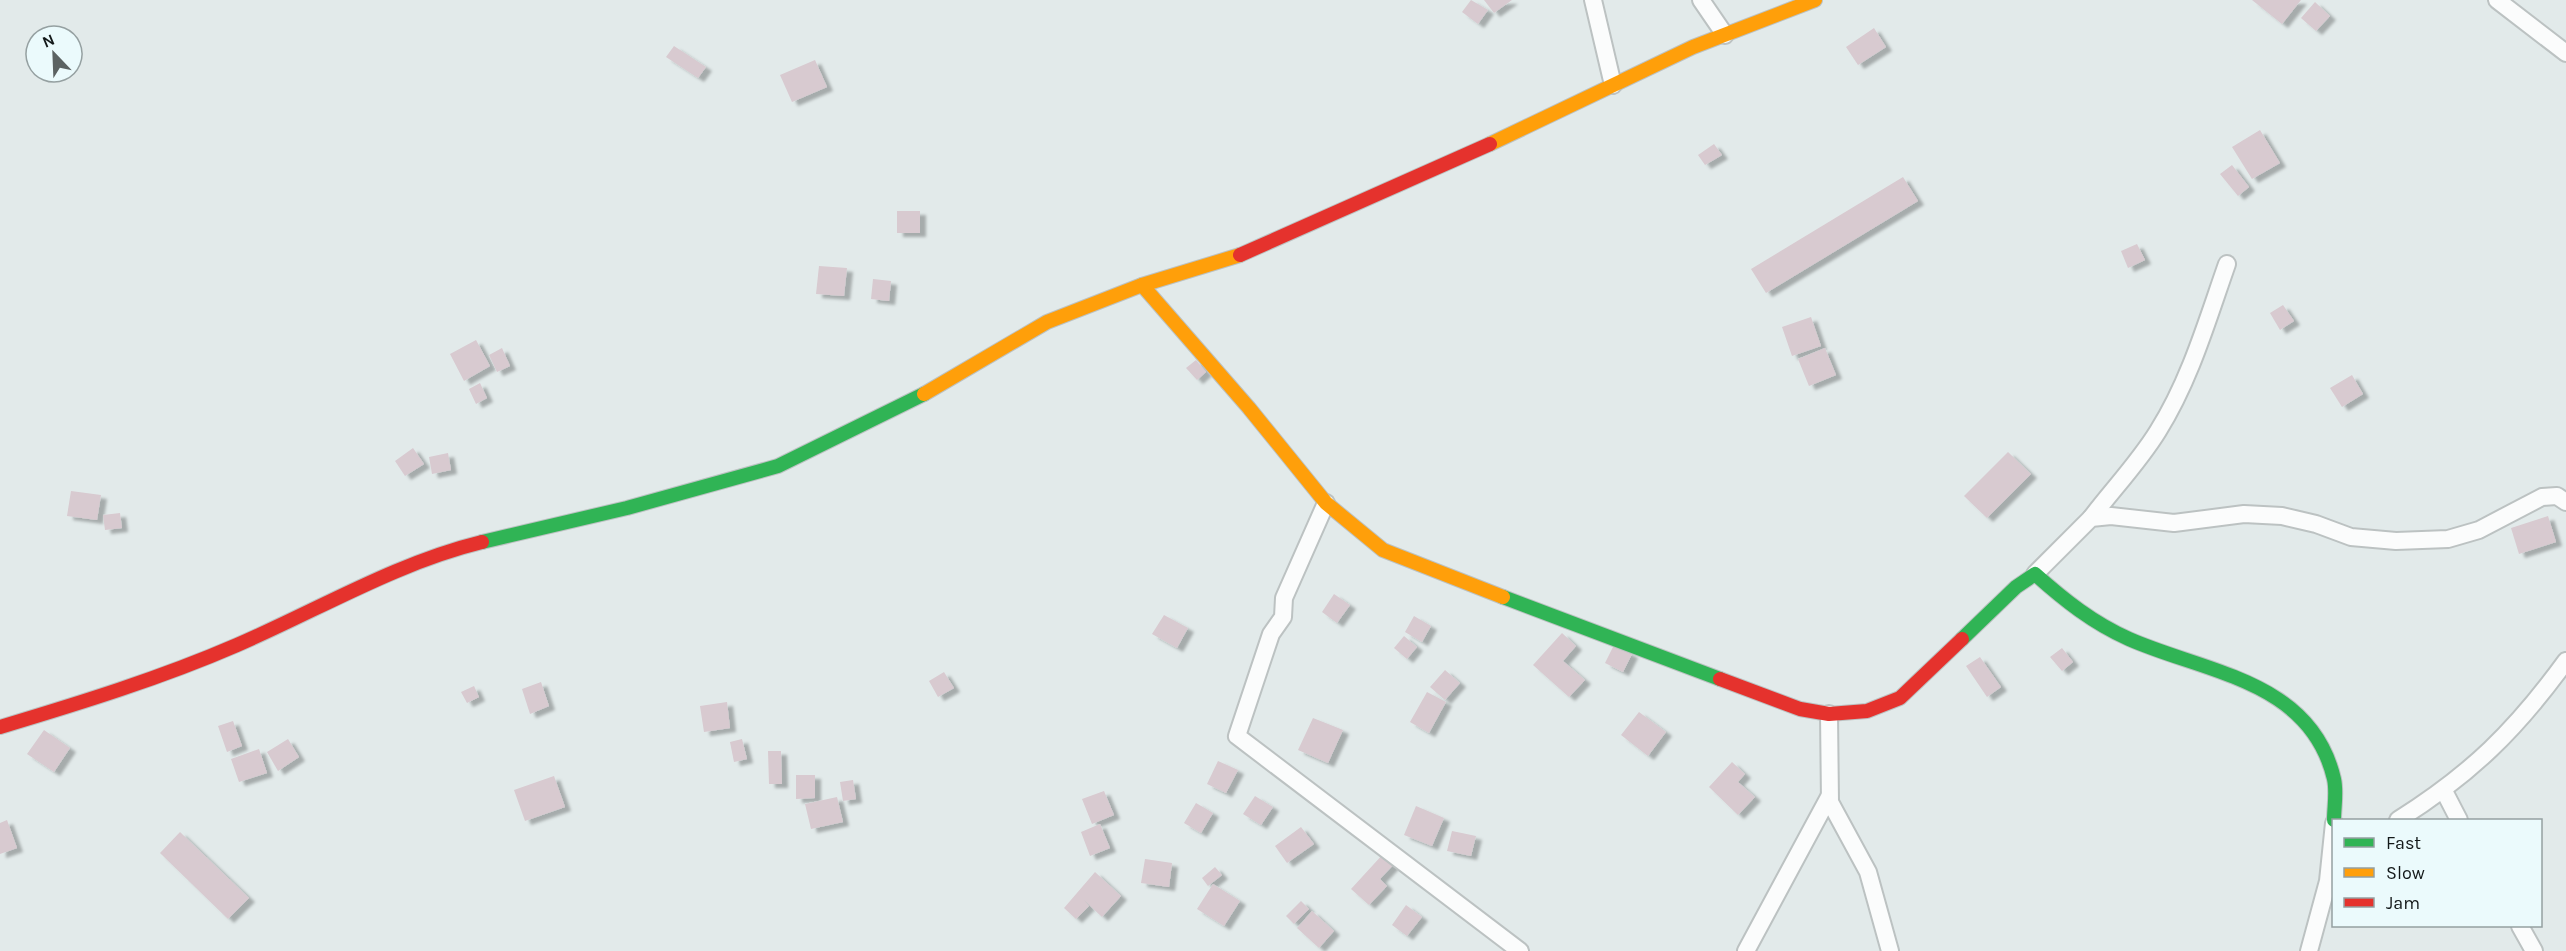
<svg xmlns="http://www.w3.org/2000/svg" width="2566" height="951" font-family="Karla,sans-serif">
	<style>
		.building { fill: #d8cad0; filter: url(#shadow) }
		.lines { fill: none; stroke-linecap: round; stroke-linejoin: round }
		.street-casing { stroke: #bcc2c2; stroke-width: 20 }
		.fast-casing { stroke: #bcc2c2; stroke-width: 16 }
		.slow-casing { stroke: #bcc2c2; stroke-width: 16 }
		.jam-casing { stroke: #bcc2c2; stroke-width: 16 }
		.street { stroke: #fbfcfc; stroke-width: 16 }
		.fast { stroke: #30b455; stroke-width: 14 }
		.slow { stroke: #ff9f0a; stroke-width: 14 }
		.jam { stroke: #e5322d; stroke-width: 14 }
	</style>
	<defs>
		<filter id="shadow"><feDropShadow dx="6" dy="4" stdDeviation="1.5" flood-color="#0004"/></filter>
	</defs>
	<rect width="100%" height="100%" fill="#e2eaea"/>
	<g class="building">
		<path d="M 1471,0 L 1488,10 L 1478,24 L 1462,12 Z"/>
		<path d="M 1484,0 L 1512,0 L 1494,13 Z"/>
		<path d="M 2252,0 L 2301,0 L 2282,24 Z"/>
		<path d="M 2315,2 L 2330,16 L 2316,31 L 2301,18 Z"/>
		<path d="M 1874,28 L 1886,47 L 1858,65 L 1846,47 Z"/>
		<path d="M 674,46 L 706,67 L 698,78 L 666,57 Z"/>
		<path d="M 815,60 L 827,87 L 792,102 L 780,75 Z"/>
		<path d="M 2260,130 L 2280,163 L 2252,179 L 2232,147 Z"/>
		<path d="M 1714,144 L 1722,155 L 1705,165 L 1698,155 Z"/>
		<path d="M 2232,165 L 2249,187 L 2238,196 L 2220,174 Z"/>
		<path d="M 1903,177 L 1918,201 L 1766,293 L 1751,269 Z"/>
		<rect x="897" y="211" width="23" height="22"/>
		<path d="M 2137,244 L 2145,260 L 2128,268 L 2121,251 Z"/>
		<path d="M 819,266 L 847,268 L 844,296 L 816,294 Z"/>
		<path d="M 873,279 L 891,281 L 889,301 L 871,299 Z"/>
		<path d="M 2283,305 L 2294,321 L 2280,330 L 2270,313 Z"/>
		<path d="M 1811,317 L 1821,346 L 1792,356 L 1782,327 Z"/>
		<path d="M 476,340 L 490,366 L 464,381 L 450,354 Z"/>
		<path d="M 502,348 L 510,366 L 497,372 L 489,355 Z"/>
		<path d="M 1825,348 L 1836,375 L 1809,386 L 1798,359 Z"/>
		<path d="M 1196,360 L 1206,372 L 1197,380 L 1186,368 Z"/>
		<path d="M 2352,375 L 2363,394 L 2342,407 L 2330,388 Z"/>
		<path d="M 480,383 L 487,398 L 476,404 L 469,389 Z"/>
		<path d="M 413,448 L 424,464 L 405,476 L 395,461 Z"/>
		<path d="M 2008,452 L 2031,474 L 1987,518 L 1964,496 Z"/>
		<path d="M 448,453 L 451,470 L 432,474 L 429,457 Z"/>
		<path d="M 71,491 L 101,495 L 97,520 L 67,516 Z"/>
		<path d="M 120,513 L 122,528 L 105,530 L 103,515 Z"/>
		<path d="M 2548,516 L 2556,542 L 2519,554 L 2511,528 Z"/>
		<path d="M 1334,594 L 1350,605 L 1337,623 L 1322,612 Z"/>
		<path d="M 1164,615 L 1188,628 L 1177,648 L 1152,634 Z"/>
		<path d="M 1414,616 L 1431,626 L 1422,642 L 1405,632 Z"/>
		<path d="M 1562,633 L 1576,646 L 1563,661 L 1585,680 L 1569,697 L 1533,665 Z"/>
		<path d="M 1404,636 L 1417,647 L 1407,659 L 1394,648 Z"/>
		<path d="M 1614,645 L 1632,654 L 1623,672 L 1605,663 Z"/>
		<path d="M 2062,648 L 2073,662 L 2062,671 L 2050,657 Z"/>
		<path d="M 1980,657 L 2001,687 L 1987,697 L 1966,666 Z"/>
		<path d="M 1445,670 L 1460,683 L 1445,700 L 1430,687 Z"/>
		<path d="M 944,672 L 954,688 L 938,697 L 929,681 Z"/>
		<path d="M 541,682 L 549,706 L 530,714 L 522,689 Z"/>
		<path d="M 474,686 L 479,697 L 467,703 L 461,692 Z"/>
		<path d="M 1427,692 L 1446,702 L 1429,733 L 1410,722 Z"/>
		<path d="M 727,702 L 730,728 L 704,732 L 700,706 Z"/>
		<path d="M 1639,712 L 1666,732 L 1648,756 L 1621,735 Z"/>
		<path d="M 1313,718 L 1343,730 L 1328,763 L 1298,750 Z"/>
		<path d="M 233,721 L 242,746 L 227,752 L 218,726 Z"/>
		<path d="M 44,730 L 70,748 L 54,772 L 27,754 Z"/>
		<path d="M 288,739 L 299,757 L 278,771 L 267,752 Z"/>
		<path d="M 742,739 L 747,759 L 734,762 L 730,742 Z"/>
		<path d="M 259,749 L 267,773 L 239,782 L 231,759 Z"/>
		<path d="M 768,751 L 781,751 L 782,784 L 769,784 Z"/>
		<path d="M 1218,761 L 1238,770 L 1226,793 L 1207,784 Z"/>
		<path d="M 1732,762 L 1745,774 L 1738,782 L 1755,797 L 1738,815 L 1709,787 Z"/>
		<path d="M 796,775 L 815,775 L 815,798 L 796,799 Z"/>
		<path d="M 554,776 L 565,807 L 525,821 L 514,790 Z"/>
		<path d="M 853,780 L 856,799 L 843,801 L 840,782 Z"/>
		<path d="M 1104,791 L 1114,815 L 1092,824 L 1082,799 Z"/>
		<path d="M 1255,796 L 1273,807 L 1261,825 L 1243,814 Z"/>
		<path d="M 837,797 L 843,822 L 811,829 L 805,804 Z"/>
		<path d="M 1196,803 L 1213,813 L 1201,833 L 1184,823 Z"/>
		<path d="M 1416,806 L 1444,818 L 1432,846 L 1404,835 Z"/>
		<path d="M 7,820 L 17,848 L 0,854 L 0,823 Z"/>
		<path d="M 1100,824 L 1110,848 L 1090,856 L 1081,832 Z"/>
		<path d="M 1301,827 L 1314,844 L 1287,863 L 1275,846 Z"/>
		<path d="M 1452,831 L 1476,836 L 1471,856 L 1447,851 Z"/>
		<path d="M 180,832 L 249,898 L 228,919 L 160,853 Z"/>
		<path d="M 1384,853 L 1395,863 L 1380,879 L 1387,886 L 1369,905 L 1351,889 Z"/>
		<path d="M 1145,859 L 1172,863 L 1169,887 L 1141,883 Z"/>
		<path d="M 1215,867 L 1222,875 L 1208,886 L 1202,878 Z"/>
		<path d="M 1095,872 L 1121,896 L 1102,917 L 1084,900 L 1089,906 L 1076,919 L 1064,908 Z"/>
		<path d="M 1213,884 L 1240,901 L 1224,926 L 1197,909 Z"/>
		<path d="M 1301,901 L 1309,909 L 1294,924 L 1286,916 Z"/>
		<path d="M 1406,905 L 1422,917 L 1407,936 L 1392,925 Z"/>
		<path d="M 1312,911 L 1334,931 L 1319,948 L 1297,928 Z"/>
	</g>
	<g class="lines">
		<g class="street-casing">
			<g id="street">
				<path d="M 1593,0 L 1613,85"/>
				<path d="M 1701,0 L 1725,35"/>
				<path d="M 2497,0 L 2566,53"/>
				<path d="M 1326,503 L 1284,598 L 1283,617 L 1271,634 L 1237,736 L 1520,951"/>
				<path d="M 2091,518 C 2113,489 2139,462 2158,431 C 2190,380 2207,321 2227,264"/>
				<path d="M 2035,574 L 2091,518 L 2111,516 L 2174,523 L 2244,514 L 2282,516 L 2316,524 L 2351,537 L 2396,541 L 2448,539 L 2479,530 L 2542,497 L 2557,496 L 2566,502"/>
				<path d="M 1829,714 L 1830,802 L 1868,872 L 1890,951"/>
				<path d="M 2444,791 L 2459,820"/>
				<path d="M 2398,820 C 2471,774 2515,731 2566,661"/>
				<path d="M 2520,926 L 2534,951"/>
				<path d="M 1746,951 L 1829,797"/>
				<path d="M 2309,951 L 2328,881 L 2334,823"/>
			</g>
		</g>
		<g class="fast-casing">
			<g id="fast">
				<path d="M 482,542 L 627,508 L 778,466 L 924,394"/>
				<path d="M 1503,597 L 1720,679"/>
				<path d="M 1962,639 L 2016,587 L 2035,574 C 2064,600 2093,623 2129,639 C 2206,673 2311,680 2334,779 C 2337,792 2334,807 2334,820"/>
			</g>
		</g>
		<g class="slow-casing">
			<g id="slow">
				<path d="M 1490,144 L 1693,47 L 1815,0"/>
				<path d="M 1142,285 L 1249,408 L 1326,503 L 1383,550 L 1503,597"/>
				<path d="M 924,394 L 1047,322 L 1142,285 L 1240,255"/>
			</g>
		</g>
		<g class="jam-casing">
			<g id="jam">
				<path d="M 1240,255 L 1490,144"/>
				<path d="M 1720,679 L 1800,709 L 1829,714 L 1867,711 L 1900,698 L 1962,639"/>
				<path d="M 0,727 C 80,703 161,678 237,645 C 318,610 396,563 482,542"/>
			</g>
		</g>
		<use href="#street" class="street"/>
		<use href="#fast" class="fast"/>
		<use href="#slow" class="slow"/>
		<use href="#jam" class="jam"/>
	</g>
	<rect x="2332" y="819" width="210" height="108" fill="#ebfafc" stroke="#95a0a1" stroke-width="1.5"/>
	<rect x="2344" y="838" width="30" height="9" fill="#30b455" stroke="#95a0a1" stroke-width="1.5"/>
	<text x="2386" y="849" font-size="18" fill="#131819">Fast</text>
	<rect x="2344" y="868" width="30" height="9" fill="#ff9f0a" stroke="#95a0a1" stroke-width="1.5"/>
	<text x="2386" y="879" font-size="18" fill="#131819">Slow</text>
	<rect x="2344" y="898" width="30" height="9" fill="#e5322d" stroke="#95a0a1" stroke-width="1.5"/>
	<text x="2386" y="909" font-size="18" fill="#131819">Jam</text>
	<g transform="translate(54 54) rotate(337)"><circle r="28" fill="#ebfafc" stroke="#95a0a1" stroke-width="1.5"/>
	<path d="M0-4.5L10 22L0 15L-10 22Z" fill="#5b6262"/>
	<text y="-9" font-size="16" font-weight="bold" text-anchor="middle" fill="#131819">N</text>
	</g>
</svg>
